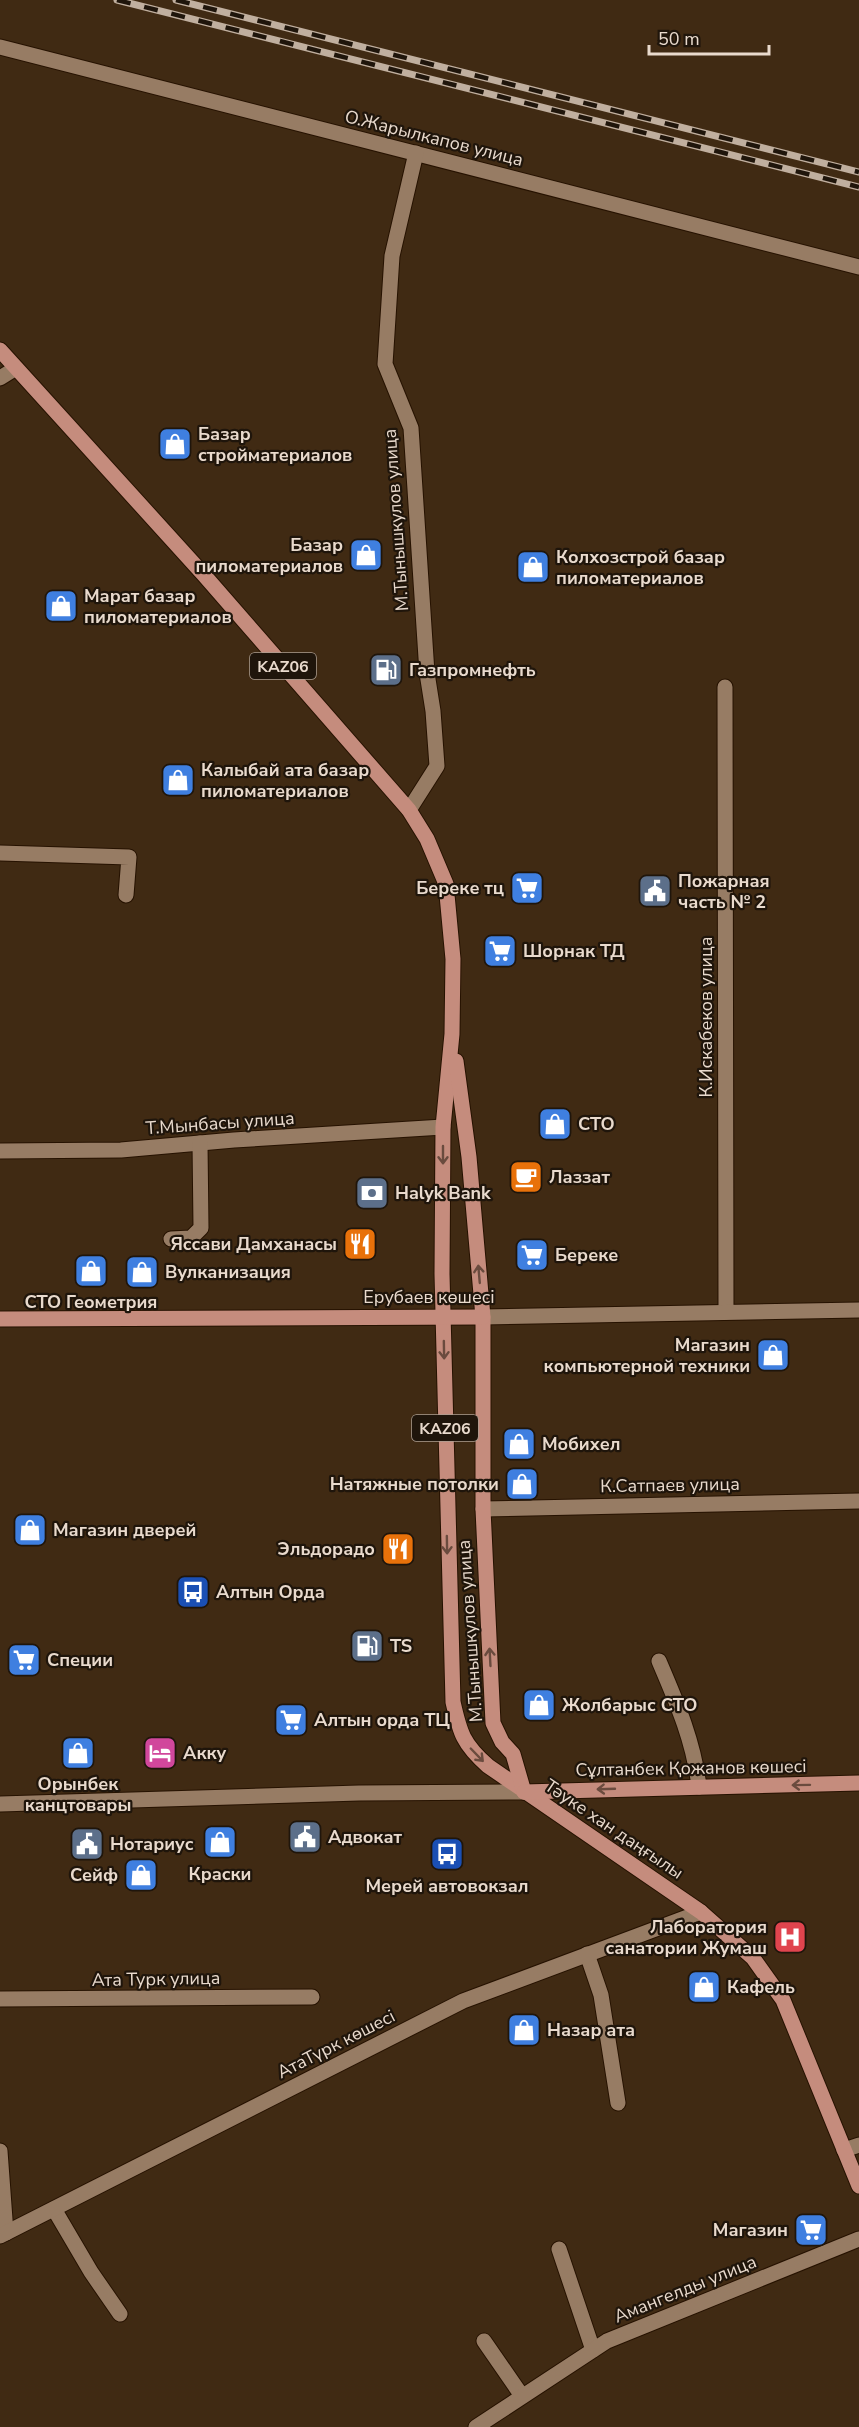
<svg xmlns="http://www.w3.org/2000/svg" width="859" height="2427" font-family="'Nunito Sans',sans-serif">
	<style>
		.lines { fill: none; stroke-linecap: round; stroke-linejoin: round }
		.minor-casing { stroke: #261200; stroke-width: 17 }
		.major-casing { stroke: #261200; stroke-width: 17 }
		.minor { stroke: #977c64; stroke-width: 15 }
		.major { stroke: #c58c7d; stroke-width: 15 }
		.rail-casing { stroke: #c0af9f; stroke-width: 7 }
		.rail { stroke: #1f150b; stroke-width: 4.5; stroke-dasharray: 14; stroke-linecap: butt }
		.oneway { stroke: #6a4b3e }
		.labels { text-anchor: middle; stroke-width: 4.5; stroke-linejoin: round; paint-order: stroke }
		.shield { fill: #1f150b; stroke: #ac9f93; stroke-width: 1.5 }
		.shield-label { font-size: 16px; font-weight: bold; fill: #e9dacd }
		.street-label { font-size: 18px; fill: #e9dacd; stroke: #1f150b }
		.poi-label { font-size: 18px; font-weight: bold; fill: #e9dacd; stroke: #1f150b; text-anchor: start }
	</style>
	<rect width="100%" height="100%" fill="#402a13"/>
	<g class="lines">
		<g class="minor-casing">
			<g id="minor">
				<path d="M 0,47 L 859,267"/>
				<path d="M 0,378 L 16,368"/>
				<path d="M 725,687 L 726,1312"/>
				<path d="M 409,810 L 437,766 L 433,711 L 427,673 L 411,428 L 385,364 L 392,256 L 416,153"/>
				<path d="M 0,853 L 129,857 L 126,895"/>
				<path d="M 0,1151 L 121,1150 L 234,1140 L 443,1127"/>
				<path d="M 171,1239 L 191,1238 L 201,1228 L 200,1143"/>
				<path d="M 483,1317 L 859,1310"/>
				<path d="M 483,1509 L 859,1501"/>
				<path d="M 659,1661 C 677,1703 694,1742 699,1787"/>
				<path d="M 0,1804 L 359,1793 L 524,1792"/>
				<path d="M 587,1954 L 601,1995 L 618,2103"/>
				<path d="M 0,1999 L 312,1997"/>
				<path d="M 844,2150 L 859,2145"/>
				<path d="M 0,2151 L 6,2233"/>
				<path d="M 54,2209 L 91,2272 L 120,2314"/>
				<path d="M 0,2236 L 463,2001 L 701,1912"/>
				<path d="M 559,2249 L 593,2350"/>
				<path d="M 484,2341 L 522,2396"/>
				<path d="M 476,2427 L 607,2341 L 859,2239"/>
			</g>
		</g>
		<g class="major-casing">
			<g id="major">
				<path d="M 0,350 L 204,575 L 409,810 L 427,839 L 446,884 L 453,959 L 452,1034 L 443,1127 L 442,1274 L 453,1702 C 460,1733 463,1744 488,1766 L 701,1912 L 753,1958 L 783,2000 L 859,2186"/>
				<path d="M 456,1061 L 469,1157 L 483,1317 L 483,1509 L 493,1723 L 502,1742 L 513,1754 L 524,1792"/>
				<path d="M 0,1319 L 483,1317"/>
				<path d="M 524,1792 L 859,1783"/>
			</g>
		</g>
		<use href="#minor" class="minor"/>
		<use href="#major" class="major"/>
		<g class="rail-casing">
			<g id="rail">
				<path d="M 117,0 L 859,187"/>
				<path d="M 176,0 L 859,172"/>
			</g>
		</g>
		<use href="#rail" class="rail"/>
	</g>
	<defs><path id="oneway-shaft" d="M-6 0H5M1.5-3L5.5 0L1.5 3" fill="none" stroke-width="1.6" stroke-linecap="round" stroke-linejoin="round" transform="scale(1.5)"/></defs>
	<g class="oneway">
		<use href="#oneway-shaft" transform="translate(443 1155) rotate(90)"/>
		<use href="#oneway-shaft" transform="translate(479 1274) rotate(-95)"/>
		<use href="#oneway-shaft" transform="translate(444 1350) rotate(89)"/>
		<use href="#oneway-shaft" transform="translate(447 1545) rotate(89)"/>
		<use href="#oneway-shaft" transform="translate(490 1657) rotate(-93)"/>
		<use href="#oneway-shaft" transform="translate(477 1755) rotate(46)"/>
		<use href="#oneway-shaft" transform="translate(801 1785) rotate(179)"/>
		<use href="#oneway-shaft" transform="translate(606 1789) rotate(178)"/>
	</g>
	<defs>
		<g id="shop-square" transform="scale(1.725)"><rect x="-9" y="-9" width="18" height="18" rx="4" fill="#3f7fe0" stroke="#1f150b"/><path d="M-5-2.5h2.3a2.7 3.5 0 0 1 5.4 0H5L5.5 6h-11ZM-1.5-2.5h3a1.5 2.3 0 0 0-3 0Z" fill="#fff"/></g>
		<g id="fuel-square" transform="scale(1.725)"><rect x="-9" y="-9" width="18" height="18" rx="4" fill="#5c6f8a" stroke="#1f150b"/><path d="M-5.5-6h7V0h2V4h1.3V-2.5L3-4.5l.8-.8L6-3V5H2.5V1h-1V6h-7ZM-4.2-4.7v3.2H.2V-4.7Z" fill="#fff"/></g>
		<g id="supermarket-square" transform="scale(1.725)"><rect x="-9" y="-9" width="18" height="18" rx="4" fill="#3f7fe0" stroke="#1f150b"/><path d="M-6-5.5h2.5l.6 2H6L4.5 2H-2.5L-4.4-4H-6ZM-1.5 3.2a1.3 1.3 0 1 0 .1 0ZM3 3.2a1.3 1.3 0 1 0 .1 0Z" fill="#fff"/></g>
		<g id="civic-square" transform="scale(1.725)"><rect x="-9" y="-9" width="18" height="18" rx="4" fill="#5c6f8a" stroke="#1f150b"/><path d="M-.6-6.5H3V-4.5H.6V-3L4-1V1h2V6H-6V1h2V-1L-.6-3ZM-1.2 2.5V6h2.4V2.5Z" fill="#fff"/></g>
		<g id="cafe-square" transform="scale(1.725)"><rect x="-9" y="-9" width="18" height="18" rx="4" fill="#e8710a" stroke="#1f150b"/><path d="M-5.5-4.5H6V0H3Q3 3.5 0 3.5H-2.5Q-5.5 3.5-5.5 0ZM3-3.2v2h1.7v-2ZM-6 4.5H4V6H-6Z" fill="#fff"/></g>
		<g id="bank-square" transform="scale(1.725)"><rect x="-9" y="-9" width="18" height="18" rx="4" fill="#5c6f8a" stroke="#1f150b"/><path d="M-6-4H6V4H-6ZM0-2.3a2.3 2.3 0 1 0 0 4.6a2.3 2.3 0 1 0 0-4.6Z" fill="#fff"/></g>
		<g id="restaurant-square" transform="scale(1.725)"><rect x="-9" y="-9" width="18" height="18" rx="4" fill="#e8710a" stroke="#1f150b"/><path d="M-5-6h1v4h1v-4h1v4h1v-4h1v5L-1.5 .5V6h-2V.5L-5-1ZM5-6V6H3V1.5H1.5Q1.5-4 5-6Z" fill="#fff"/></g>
		<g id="bus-square" transform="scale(1.725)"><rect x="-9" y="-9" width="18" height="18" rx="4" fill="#1a4fb4" stroke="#1f150b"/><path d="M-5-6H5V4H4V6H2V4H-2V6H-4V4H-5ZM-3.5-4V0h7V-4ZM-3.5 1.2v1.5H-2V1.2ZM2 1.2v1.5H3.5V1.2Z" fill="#fff"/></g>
		<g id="hotel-square" transform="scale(1.725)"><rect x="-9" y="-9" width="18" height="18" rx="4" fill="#d1479c" stroke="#1f150b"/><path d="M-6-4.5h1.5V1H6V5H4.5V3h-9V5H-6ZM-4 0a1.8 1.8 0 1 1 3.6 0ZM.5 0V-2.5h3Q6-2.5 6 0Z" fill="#fff"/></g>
		<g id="hospital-square" transform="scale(1.725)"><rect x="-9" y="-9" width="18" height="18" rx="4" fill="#e0444e" stroke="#1f150b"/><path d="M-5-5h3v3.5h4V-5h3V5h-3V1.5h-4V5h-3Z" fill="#fff"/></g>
	</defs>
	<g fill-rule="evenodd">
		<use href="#shop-square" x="175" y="444"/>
		<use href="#shop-square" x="366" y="555"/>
		<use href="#shop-square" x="533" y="567"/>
		<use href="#shop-square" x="61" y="606"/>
		<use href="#fuel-square" x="386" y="670"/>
		<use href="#shop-square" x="178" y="780"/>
		<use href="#supermarket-square" x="527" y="888"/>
		<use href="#civic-square" x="655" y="891"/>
		<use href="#supermarket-square" x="500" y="951"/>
		<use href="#shop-square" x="555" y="1124"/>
		<use href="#cafe-square" x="526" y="1177"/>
		<use href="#bank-square" x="372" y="1193"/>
		<use href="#restaurant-square" x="360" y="1244"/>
		<use href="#supermarket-square" x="532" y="1255"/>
		<use href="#shop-square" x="91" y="1271"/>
		<use href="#shop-square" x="142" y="1272"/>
		<use href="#shop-square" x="773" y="1355"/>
		<use href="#shop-square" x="519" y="1444"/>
		<use href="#shop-square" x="522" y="1484"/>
		<use href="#shop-square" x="30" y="1530"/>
		<use href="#restaurant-square" x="398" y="1549"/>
		<use href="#bus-square" x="193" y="1592"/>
		<use href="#fuel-square" x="367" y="1646"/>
		<use href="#supermarket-square" x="24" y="1660"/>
		<use href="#shop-square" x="539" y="1705"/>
		<use href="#supermarket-square" x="291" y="1720"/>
		<use href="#shop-square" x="78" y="1753"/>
		<use href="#hotel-square" x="160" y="1753"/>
		<use href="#civic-square" x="305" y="1837"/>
		<use href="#shop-square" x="220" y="1842"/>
		<use href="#civic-square" x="87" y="1844"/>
		<use href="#bus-square" x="447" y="1854"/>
		<use href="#shop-square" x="141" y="1875"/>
		<use href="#hospital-square" x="790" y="1937"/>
		<use href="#shop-square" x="704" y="1987"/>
		<use href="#shop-square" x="524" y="2030"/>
		<use href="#supermarket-square" x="811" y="2230"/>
	</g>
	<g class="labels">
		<g class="shield">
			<rect x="250" y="653" width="66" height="26" rx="4.5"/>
			<rect x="412" y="1415" width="66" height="26" rx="4.5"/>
		</g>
		<g class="shield-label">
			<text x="283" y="672">KАZ06</text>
			<text x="445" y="1434">KАZ06</text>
		</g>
		<g class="street-label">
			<text transform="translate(434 138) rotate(14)" y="6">О.Жарылкапов улица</text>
			<text transform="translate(396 520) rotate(-94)" y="6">М.Тынышкулов улица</text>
			<text transform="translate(706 1017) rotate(-90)" y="6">К.Искабеков улица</text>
			<text transform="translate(220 1123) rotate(-4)" y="6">Т.Мынбасы улица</text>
			<text x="429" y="1303">Ерубаев көшесі</text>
			<text transform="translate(670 1485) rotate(-1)" y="6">К.Сатпаев улица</text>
			<text transform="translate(470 1631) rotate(-94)" y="6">М.Тынышкулов улица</text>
			<text transform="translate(691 1768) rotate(-1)" y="6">Сұлтанбек Қожанов көшесі</text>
			<text transform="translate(614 1829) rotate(34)" y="6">Тәуке хан даңғылы</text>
			<text transform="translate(156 1979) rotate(-1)" y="6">Ата Турк улица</text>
			<text transform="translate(336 2044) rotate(-27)" y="6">АтаТүрк көшесі</text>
			<text transform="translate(685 2289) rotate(-22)" y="6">Амангелды улица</text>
		</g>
		<g class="poi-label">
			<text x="198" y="440">Базар<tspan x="198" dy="21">стройматериалов</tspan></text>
			<text x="343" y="551" text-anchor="end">Базар<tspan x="343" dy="21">пиломатериалов</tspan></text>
			<text x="556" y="563">Колхозстрой базар<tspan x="556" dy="21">пиломатериалов</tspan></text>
			<text x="84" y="602">Марат базар<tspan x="84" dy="21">пиломатериалов</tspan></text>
			<text x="409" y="676">Газпромнефть</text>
			<text x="201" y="776">Калыбай ата базар<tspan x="201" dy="21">пиломатериалов</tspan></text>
			<text x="678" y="887">Пожарная<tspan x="678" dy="21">часть № 2</tspan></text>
			<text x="504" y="894" text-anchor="end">Береке тц</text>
			<text x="523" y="957">Шорнак ТД</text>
			<text x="578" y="1130">СТО</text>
			<text x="549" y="1183">Лаззат</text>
			<text x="395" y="1199">Halyk Bank</text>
			<text x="337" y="1250" text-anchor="end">Яссави Дамханасы</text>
			<text x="555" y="1261">Береке</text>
			<text x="165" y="1278">Вулканизация</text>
			<text x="91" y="1308" text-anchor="middle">СТО Геометрия</text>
			<text x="750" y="1351" text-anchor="end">Магазин<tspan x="750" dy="21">компьютерной техники</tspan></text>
			<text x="542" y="1450">Мобихел</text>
			<text x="499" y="1490" text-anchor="end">Натяжные потолки</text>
			<text x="53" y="1536">Магазин дверей</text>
			<text x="375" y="1555" text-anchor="end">Эльдорадо</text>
			<text x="216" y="1598">Алтын Орда</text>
			<text x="390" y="1652">TS</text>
			<text x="47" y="1666">Специи</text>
			<text x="562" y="1711">Жолбарыс СТО</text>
			<text x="314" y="1726">Алтын орда ТЦ</text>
			<text x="183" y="1759">Акку</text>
			<text x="78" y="1790" text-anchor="middle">Орынбек<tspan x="78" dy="21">канцтовары</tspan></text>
			<text x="328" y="1843">Адвокат</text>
			<text x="110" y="1850">Нотариус</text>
			<text x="220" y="1880" text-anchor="middle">Краски</text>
			<text x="118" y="1881" text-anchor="end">Сейф</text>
			<text x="447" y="1892" text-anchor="middle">Мерей автовокзал</text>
			<text x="767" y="1933" text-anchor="end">Лаборатория<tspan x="767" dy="21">санатории Жумаш</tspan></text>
			<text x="727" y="1993">Кафель</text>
			<text x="547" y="2036">Назар ата</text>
			<text x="788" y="2236" text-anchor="end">Магазин</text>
		</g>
	</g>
	<path d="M649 45v9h120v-9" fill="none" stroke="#e9dacd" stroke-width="3"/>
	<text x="658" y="45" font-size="18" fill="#e9dacd" stroke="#1f150b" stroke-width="4.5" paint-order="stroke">50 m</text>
</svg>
